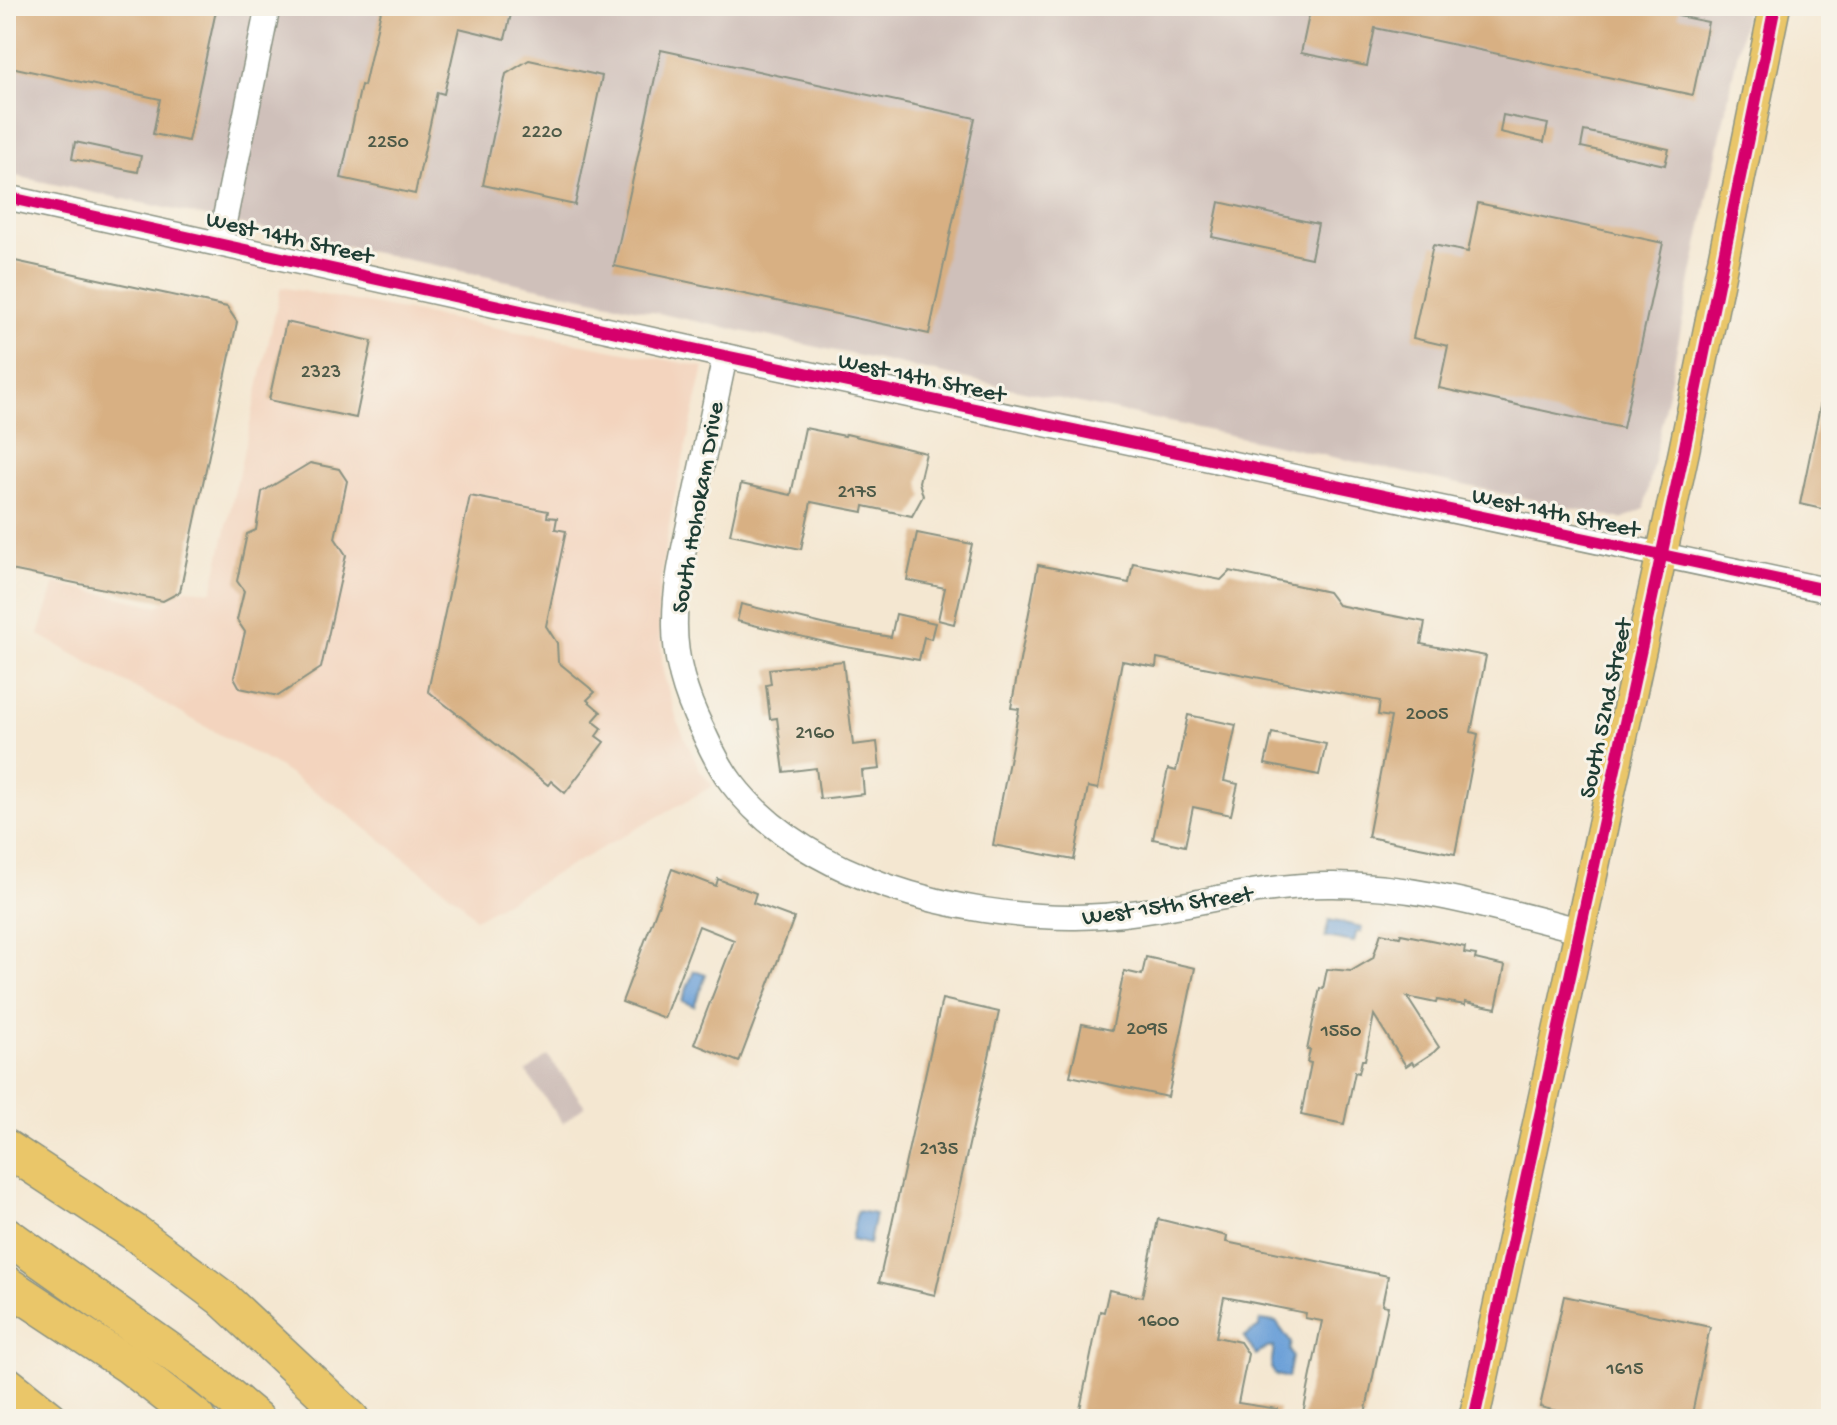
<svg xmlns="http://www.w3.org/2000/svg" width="1837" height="1425" font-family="'Gochi Hand',sans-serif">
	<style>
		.built { fill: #f3d4be }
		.industrial { fill: #cfc0ba }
		.water { fill: #6ca0d8; stroke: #466e86; stroke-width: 2 }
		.building { fill: #d8b083 }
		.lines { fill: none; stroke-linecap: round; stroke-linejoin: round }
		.minor-casing { stroke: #8a9282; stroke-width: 27 }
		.major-casing { stroke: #8a9282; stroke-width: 33 }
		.highway-casing { stroke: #8a9282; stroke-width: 39 }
		.minor { stroke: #fff; stroke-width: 24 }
		.major { stroke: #eac669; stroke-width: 30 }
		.highway { stroke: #eac669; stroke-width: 36 }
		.cycleway-casing { stroke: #f7f3e8; stroke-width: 17 }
		.cycleway { stroke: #d6006c; stroke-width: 12 }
		.labels { text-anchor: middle; stroke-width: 6; stroke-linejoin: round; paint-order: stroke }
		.number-label { font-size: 20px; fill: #4d5a48 }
		.street-label { font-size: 24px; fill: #1f3d34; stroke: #f7f3e8 }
	</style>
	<rect width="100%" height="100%" fill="#f7f3e8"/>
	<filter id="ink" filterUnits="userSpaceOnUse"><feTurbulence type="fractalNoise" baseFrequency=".0125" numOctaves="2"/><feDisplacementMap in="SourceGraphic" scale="16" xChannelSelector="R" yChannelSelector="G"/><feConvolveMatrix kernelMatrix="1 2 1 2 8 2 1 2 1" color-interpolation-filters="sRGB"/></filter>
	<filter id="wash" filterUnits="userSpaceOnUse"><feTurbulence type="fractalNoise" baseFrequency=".006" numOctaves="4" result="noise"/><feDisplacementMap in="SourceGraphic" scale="32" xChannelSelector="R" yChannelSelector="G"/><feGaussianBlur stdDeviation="1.8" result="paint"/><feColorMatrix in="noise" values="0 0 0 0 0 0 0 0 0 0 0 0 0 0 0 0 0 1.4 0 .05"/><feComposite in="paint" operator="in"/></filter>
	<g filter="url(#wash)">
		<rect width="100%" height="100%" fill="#f4e7d1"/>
		<path class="built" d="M 281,287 L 704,367 L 671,513 L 658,599 L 663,672 L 678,723 L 700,770 L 713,786 L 475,919 L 462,903 L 348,814 L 277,766 L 39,635 L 55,583 L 157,606 L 186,589 L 212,591 Z"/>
		<g class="industrial">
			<path d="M 6,6 L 1747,6 L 1644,509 L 1623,519 L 6,174 Z"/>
			<path d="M 548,1056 L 585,1106 L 563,1123 L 526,1072 Z"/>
		</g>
		<g class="water">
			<path d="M 1329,920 L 1362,927 L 1361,932 L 1357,931 L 1354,942 L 1325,937 Z"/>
			<path d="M 694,971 L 706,975 L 694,1006 L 682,1001 Z"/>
			<path d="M 857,1211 L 875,1214 L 869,1244 L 851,1240 Z"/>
			<path d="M 1261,1320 L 1276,1322 L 1291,1343 L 1289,1350 L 1292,1357 L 1288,1378 L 1276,1375 L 1271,1368 L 1274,1347 L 1267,1348 L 1256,1355 L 1244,1337 L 1259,1327 Z"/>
		</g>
		<g id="blocks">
			<g class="building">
				<path d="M 6,6 L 217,6 L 188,141 L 153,134 L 160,99 L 6,66 Z"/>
				<path d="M 382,6 L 513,6 L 505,39 L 459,28 L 444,94 L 437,92 L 415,194 L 341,178 L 361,85 L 364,86 Z"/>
				<path d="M 1311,6 L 1680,6 L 1678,16 L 1708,22 L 1693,95 L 1375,28 L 1367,66 L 1301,53 Z"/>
				<path d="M 661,50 L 975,118 L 929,334 L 614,266 Z"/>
				<path d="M 529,60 L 602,76 L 575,205 L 483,185 L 506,74 Z"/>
				<path d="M 1503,115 L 1548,124 L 1544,142 L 1500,132 Z"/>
				<path d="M 1584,131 L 1669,149 L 1665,165 L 1581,147 Z"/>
				<path d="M 75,142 L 141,156 L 138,172 L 72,159 Z"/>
				<path d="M 1219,202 L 1318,224 L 1311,258 L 1212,237 Z"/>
				<path d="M 1478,203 L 1663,243 L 1623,428 L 1439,388 L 1448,346 L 1413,338 L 1433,245 L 1468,252 Z"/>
				<path d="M 6,259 L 227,307 L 237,322 L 180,592 L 163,601 L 6,569 Z"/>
				<path d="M 286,322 L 372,341 L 356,418 L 269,400 Z"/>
				<path d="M 1823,392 L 1831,393 L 1831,511 L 1800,504 Z"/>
				<path d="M 805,428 L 845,436 L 846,434 L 926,453 L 919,482 L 923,496 L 912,516 L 864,506 L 863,512 L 811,502 L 801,549 L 730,534 L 741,484 L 791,495 Z"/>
				<path d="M 310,463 L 339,469 L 347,481 L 335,538 L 346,555 L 321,668 L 278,696 L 240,688 L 234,677 L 245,632 L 237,620 L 244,591 L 237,581 L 247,534 L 256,530 L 262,492 Z"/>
				<path d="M 470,496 L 548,511 L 547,517 L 557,518 L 555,529 L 566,531 L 546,626 L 557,643 L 558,662 L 595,692 L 587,700 L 601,712 L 593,721 L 602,728 L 596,736 L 604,742 L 565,793 L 551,781 L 548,785 L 428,691 Z"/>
				<path d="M 917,533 L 972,544 L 954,624 L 938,620 L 945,588 L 907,580 Z"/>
				<path d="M 1133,563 L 1221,580 L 1230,571 L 1328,592 L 1338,605 L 1425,622 L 1421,644 L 1486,656 L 1471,732 L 1478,734 L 1455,854 L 1368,837 L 1391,717 L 1378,715 L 1380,701 L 1157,658 L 1156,667 L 1122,661 L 1098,789 L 1088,787 L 1074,860 L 993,845 L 1019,709 L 1011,708 L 1038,565 L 1129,583 Z"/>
				<path d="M 741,604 L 839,628 L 891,637 L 896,614 L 935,623 L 931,639 L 924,637 L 919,660 L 841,646 L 737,621 Z"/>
				<path d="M 843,661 L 853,745 L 877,742 L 880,769 L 862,771 L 864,794 L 820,799 L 816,768 L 784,772 L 777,718 L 770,719 L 766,685 L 771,684 L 769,669 Z"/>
				<path d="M 1188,715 L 1236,725 L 1224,781 L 1238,784 L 1231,815 L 1193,807 L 1185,846 L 1153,839 L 1168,769 L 1176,771 Z"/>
				<path d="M 1272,733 L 1326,744 L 1319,775 L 1265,764 Z"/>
				<path d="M 672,869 L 716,886 L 718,879 L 756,893 L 753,903 L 794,918 L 739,1062 L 694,1044 L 734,940 L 699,926 L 664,1018 L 622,1002 Z"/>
				<path d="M 1381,933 L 1400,937 L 1401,934 L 1465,947 L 1464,953 L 1476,955 L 1475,959 L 1505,966 L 1496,1008 L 1465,1002 L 1465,1005 L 1437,1000 L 1436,1003 L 1407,997 L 1439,1047 L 1434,1052 L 1414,1065 L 1412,1062 L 1406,1066 L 1374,1015 L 1365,1060 L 1362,1060 L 1359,1073 L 1355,1072 L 1344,1124 L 1301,1115 L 1311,1063 L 1307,1062 L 1310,1050 L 1307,1050 L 1320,988 L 1323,989 L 1327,969 L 1351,971 L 1373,958 Z"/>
				<path d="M 1146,957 L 1195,968 L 1168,1097 L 1070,1076 L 1082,1024 L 1112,1030 L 1124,971 L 1142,975 Z"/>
				<path d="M 942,999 L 999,1012 L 935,1295 L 879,1282 Z"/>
				<path d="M 1158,1219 L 1227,1236 L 1226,1242 L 1388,1276 L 1382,1305 L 1388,1306 L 1364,1419 L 1302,1419 L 1322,1321 L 1305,1318 L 1306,1313 L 1224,1297 L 1216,1337 L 1240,1342 L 1248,1354 L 1238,1403 L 1278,1409 L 1277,1419 L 1078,1419 L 1100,1311 L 1104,1312 L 1109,1290 L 1142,1297 Z"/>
				<path d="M 1564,1296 L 1710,1327 L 1691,1419 L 1573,1419 L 1574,1415 L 1540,1407 Z"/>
			</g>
		</g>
	</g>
	<g filter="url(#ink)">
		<use href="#blocks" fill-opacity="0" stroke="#8a9282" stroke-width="2"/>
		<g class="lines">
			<g class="minor-casing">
				<g id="minor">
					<path d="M 6,197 L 725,356 L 1831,591"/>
					<path d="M 220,242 L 268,6"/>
					<path d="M 725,356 C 713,411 701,466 690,520 C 683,553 675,586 675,620 C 674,659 685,695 702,729 C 710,747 719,766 731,782 C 804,879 960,918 1076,917 C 1162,917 1244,885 1329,885 C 1415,884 1496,909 1579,930"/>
				</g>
			</g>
			<g class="major-casing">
				<path id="major" d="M 1474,1419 L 1684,451 L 1775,6"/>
			</g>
			<g class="highway-casing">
				<g id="highway">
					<path d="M 6,1148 L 134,1232 L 222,1298 L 351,1419"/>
					<path d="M 6,1235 L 202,1374 L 256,1419"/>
					<path d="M 6,1284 L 130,1366 L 198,1419"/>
					<path d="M 6,1384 L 50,1419"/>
				</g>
			</g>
			<use href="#minor" class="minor"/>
			<use href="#major" class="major"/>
			<use href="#highway" class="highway"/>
			<g class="cycleway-casing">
				<g id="cycleway">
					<path d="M 6,197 L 725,356 L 1831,591"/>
					<path d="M 1474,1419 L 1684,451 L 1775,6"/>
				</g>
			</g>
			<use href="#cycleway" class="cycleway"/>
		</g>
	</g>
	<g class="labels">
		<g class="number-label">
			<text x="542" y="137">2220</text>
			<text x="388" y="147">2250</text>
			<text x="321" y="377">2323</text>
			<text x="857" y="497">2175</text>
			<text x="1427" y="719">2005</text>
			<text x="815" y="738">2160</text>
			<text x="1147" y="1034">2095</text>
			<text x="1341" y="1036">1550</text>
			<text x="939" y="1154">2135</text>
			<text x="1159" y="1326">1600</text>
			<text x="1625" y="1374">1615</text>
		</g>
		<g class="street-label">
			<text transform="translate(290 236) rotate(13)" y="8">West 14th Street</text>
			<text transform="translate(922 376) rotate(12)" y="8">West 14th Street</text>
			<text transform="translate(696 507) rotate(-80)" y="8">South Hohokam Drive</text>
			<text transform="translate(1556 511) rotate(12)" y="8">West 14th Street</text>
			<text transform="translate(1604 708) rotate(-78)" y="8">South 52nd Street</text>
			<text transform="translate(1167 904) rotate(-8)" y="8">West 15th Street</text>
		</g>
	</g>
	<rect width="1837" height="1425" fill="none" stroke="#f7f3e8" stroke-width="32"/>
</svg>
